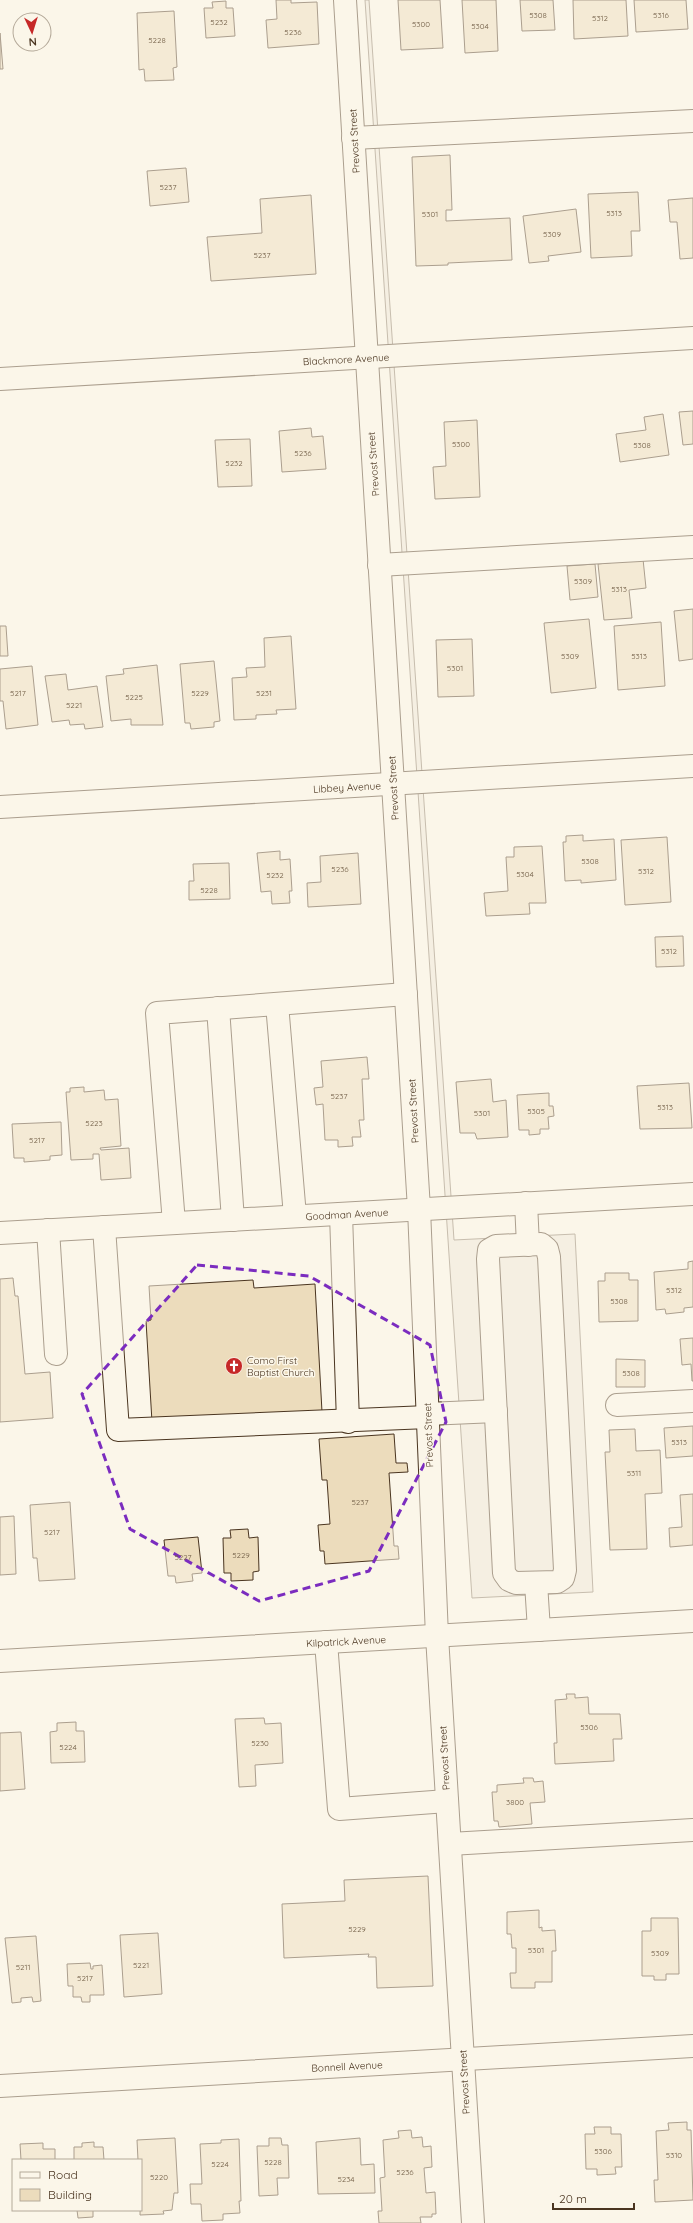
<svg xmlns="http://www.w3.org/2000/svg" width="693" height="2223" font-family="Quicksand,sans-serif">
	<style>
		.parking { fill: #ede7d9; stroke: #887966 }
		.building { fill: #ecdcbc; stroke: #4a3520 }
		.lines { fill: none; stroke-linecap: round; stroke-linejoin: round }
		.minor-casing { stroke: #4a3520; stroke-width: 24 }
		.minor { stroke: #fbf6e9; stroke-width: 22 }
		.marked { fill: none; stroke: #7b2cbf; stroke-width: 3; stroke-dasharray: 8 5; stroke-linejoin: round }
		.labels { text-anchor: middle; stroke-width: 3; stroke-linejoin: round; paint-order: stroke }
		.number-label { font-size: 8px; fill: #725f47 }
		.street-label { font-size: 10px; fill: #4a3520; stroke: #fbf6e9 }
		.poi-label { font-size: 10px; fill: #4a3520; stroke: #fbf6e9; text-anchor: start }
	</style>
	<rect width="100%" height="100%" fill="#fbf6e9"/>
	<path class="parking" d="M 365,0 L 369,0 L 454,1240 L 575,1234 L 593,1592 L 472,1598 Z"/>
	<g class="building">
		<path d="M 276,0 L 291,0 L 291,3 L 317,2 L 319,44 L 268,48 L 266,20 L 277,19 Z"/>
		<path d="M 398,0 L 440,0 L 443,48 L 401,50 Z"/>
		<path d="M 462,0 L 496,0 L 498,51 L 465,53 Z"/>
		<path d="M 520,0 L 553,0 L 555,30 L 522,31 Z"/>
		<path d="M 573,0 L 626,0 L 628,36 L 574,39 Z"/>
		<path d="M 634,0 L 686,0 L 688,29 L 636,32 Z"/>
		<path d="M 226,1 L 226,8 L 233,8 L 235,36 L 206,38 L 204,8 L 213,8 L 212,2 Z"/>
		<path d="M 174,11 L 177,67 L 173,68 L 174,80 L 145,81 L 144,69 L 139,70 L 137,13 Z"/>
		<path d="M 0,33 L 3,69 L 0,69 Z"/>
		<path d="M 450,155 L 452,210 L 446,210 L 446,221 L 510,218 L 512,260 L 448,263 L 448,265 L 416,266 L 412,157 Z"/>
		<path d="M 186,168 L 189,202 L 150,206 L 147,171 Z"/>
		<path d="M 638,192 L 640,231 L 631,231 L 632,256 L 591,258 L 588,194 Z"/>
		<path d="M 311,195 L 316,274 L 211,281 L 207,237 L 262,233 L 260,199 Z"/>
		<path d="M 693,198 L 693,258 L 680,259 L 677,222 L 670,222 L 668,200 Z"/>
		<path d="M 576,209 L 581,252 L 548,256 L 549,261 L 529,263 L 523,216 Z"/>
		<path d="M 693,411 L 693,444 L 683,445 L 679,412 Z"/>
		<path d="M 663,414 L 669,455 L 620,462 L 616,434 L 646,430 L 644,417 Z"/>
		<path d="M 477,420 L 480,497 L 435,499 L 433,467 L 446,466 L 444,422 Z"/>
		<path d="M 311,428 L 312,437 L 323,436 L 326,469 L 282,472 L 279,431 Z"/>
		<path d="M 250,439 L 252,486 L 218,487 L 215,440 Z"/>
		<path d="M 643,559 L 646,588 L 629,590 L 632,618 L 604,620 L 598,564 Z"/>
		<path d="M 595,564 L 598,597 L 570,600 L 567,566 Z"/>
		<path d="M 693,609 L 693,659 L 679,661 L 674,611 Z"/>
		<path d="M 589,619 L 596,688 L 551,693 L 544,623 Z"/>
		<path d="M 661,622 L 665,686 L 618,690 L 614,626 Z"/>
		<path d="M 0,626 L 6,626 L 8,656 L 0,656 Z"/>
		<path d="M 291,636 L 296,709 L 276,710 L 277,714 L 256,715 L 256,719 L 234,720 L 232,678 L 247,677 L 246,668 L 265,667 L 264,638 Z"/>
		<path d="M 472,639 L 474,696 L 438,697 L 436,640 Z"/>
		<path d="M 214,661 L 220,721 L 214,722 L 214,727 L 191,729 L 190,723 L 185,723 L 180,664 Z"/>
		<path d="M 157,665 L 163,725 L 131,725 L 131,719 L 111,721 L 106,676 L 124,674 L 123,669 Z"/>
		<path d="M 32,666 L 38,725 L 6,729 L 3,701 L 0,701 L 0,669 Z"/>
		<path d="M 66,674 L 68,690 L 97,686 L 103,727 L 85,729 L 84,724 L 70,725 L 69,720 L 52,722 L 45,676 Z"/>
		<path d="M 583,835 L 583,841 L 614,839 L 616,880 L 581,883 L 581,880 L 565,881 L 563,842 L 566,842 L 566,836 Z"/>
		<path d="M 667,837 L 671,902 L 625,905 L 621,840 Z"/>
		<path d="M 542,846 L 546,903 L 529,903 L 530,914 L 486,916 L 484,893 L 508,891 L 506,857 L 514,857 L 514,847 Z"/>
		<path d="M 280,851 L 280,860 L 290,859 L 292,891 L 289,891 L 290,903 L 272,904 L 271,891 L 261,892 L 257,853 Z"/>
		<path d="M 358,853 L 361,904 L 308,907 L 307,883 L 321,882 L 320,856 Z"/>
		<path d="M 229,863 L 230,899 L 189,900 L 189,881 L 194,881 L 193,864 Z"/>
		<path d="M 683,936 L 684,966 L 656,967 L 655,937 Z"/>
		<path d="M 367,1057 L 369,1079 L 362,1079 L 364,1120 L 359,1120 L 361,1137 L 352,1137 L 353,1146 L 338,1147 L 338,1140 L 325,1140 L 323,1104 L 316,1105 L 314,1088 L 323,1087 L 321,1061 Z"/>
		<path d="M 491,1079 L 493,1102 L 506,1100 L 508,1137 L 477,1139 L 475,1133 L 460,1133 L 456,1082 Z"/>
		<path d="M 689,1083 L 692,1128 L 640,1129 L 637,1086 Z"/>
		<path d="M 84,1087 L 84,1092 L 104,1090 L 105,1100 L 118,1099 L 121,1146 L 100,1148 L 101,1150 L 129,1148 L 131,1178 L 101,1180 L 99,1154 L 93,1154 L 93,1159 L 71,1160 L 66,1092 L 70,1092 L 70,1088 Z"/>
		<path d="M 549,1093 L 549,1106 L 553,1106 L 554,1116 L 548,1117 L 549,1129 L 540,1129 L 540,1134 L 529,1135 L 529,1130 L 519,1130 L 517,1095 Z"/>
		<path d="M 61,1122 L 62,1155 L 50,1156 L 50,1160 L 24,1162 L 24,1158 L 14,1158 L 12,1124 Z"/>
		<path d="M 693,1261 L 693,1307 L 684,1308 L 684,1312 L 666,1314 L 665,1309 L 656,1310 L 654,1272 L 688,1269 L 688,1262 Z"/>
		<path d="M 605,1273 L 629,1273 L 629,1280 L 638,1280 L 638,1321 L 599,1322 L 598,1281 L 605,1281 Z"/>
		<path d="M 13,1278 L 15,1296 L 18,1296 L 25,1374 L 50,1372 L 53,1418 L 0,1422 L 0,1279 Z"/>
		<path d="M 253,1280 L 254,1288 L 315,1284 L 322,1412 L 152,1422 L 146,1321 L 151,1320 L 149,1286 Z"/>
		<path d="M 693,1338 L 693,1381 L 692,1381 L 691,1364 L 682,1365 L 680,1339 Z"/>
		<path d="M 616,1359 L 645,1360 L 645,1387 L 616,1387 Z"/>
		<path d="M 693,1426 L 693,1456 L 666,1458 L 664,1428 Z"/>
		<path d="M 635,1429 L 636,1451 L 660,1450 L 662,1493 L 645,1494 L 647,1549 L 610,1550 L 605,1452 L 610,1452 L 609,1430 Z"/>
		<path d="M 394,1434 L 396,1463 L 407,1463 L 408,1472 L 389,1473 L 394,1546 L 398,1546 L 399,1559 L 325,1564 L 324,1551 L 320,1551 L 318,1525 L 330,1524 L 327,1480 L 322,1480 L 319,1439 Z"/>
		<path d="M 693,1494 L 693,1545 L 670,1547 L 669,1528 L 682,1527 L 680,1495 Z"/>
		<path d="M 70,1502 L 75,1579 L 39,1581 L 37,1558 L 33,1558 L 30,1505 Z"/>
		<path d="M 14,1516 L 16,1574 L 0,1575 L 0,1517 Z"/>
		<path d="M 248,1529 L 249,1538 L 258,1537 L 259,1571 L 253,1572 L 253,1580 L 231,1581 L 231,1573 L 224,1573 L 223,1538 L 231,1538 L 230,1530 Z"/>
		<path d="M 198,1537 L 202,1573 L 192,1574 L 193,1581 L 176,1583 L 175,1576 L 168,1576 L 164,1540 Z"/>
		<path d="M 566,1694 L 575,1694 L 575,1698 L 588,1697 L 589,1714 L 620,1714 L 622,1739 L 613,1739 L 614,1761 L 555,1764 L 554,1743 L 557,1743 L 555,1700 L 567,1699 Z"/>
		<path d="M 264,1718 L 265,1724 L 281,1723 L 283,1763 L 255,1765 L 256,1786 L 239,1787 L 235,1719 Z"/>
		<path d="M 76,1722 L 76,1731 L 84,1731 L 85,1762 L 51,1763 L 50,1732 L 57,1731 L 57,1723 Z"/>
		<path d="M 21,1732 L 25,1789 L 0,1791 L 0,1733 Z"/>
		<path d="M 523,1778 L 533,1778 L 534,1782 L 543,1781 L 545,1802 L 530,1803 L 532,1824 L 499,1827 L 498,1821 L 494,1821 L 492,1792 L 497,1792 L 497,1785 L 524,1783 Z"/>
		<path d="M 428,1876 L 433,1986 L 377,1988 L 376,1957 L 368,1957 L 369,1954 L 284,1958 L 282,1904 L 345,1901 L 344,1880 Z"/>
		<path d="M 539,1910 L 539,1928 L 542,1927 L 542,1931 L 555,1930 L 556,1951 L 552,1951 L 552,1982 L 535,1982 L 535,1988 L 511,1988 L 510,1973 L 516,1973 L 516,1948 L 512,1948 L 511,1934 L 507,1934 L 507,1912 Z"/>
		<path d="M 651,1918 L 678,1918 L 679,1974 L 666,1974 L 666,1980 L 654,1980 L 654,1976 L 642,1976 L 642,1931 L 651,1931 Z"/>
		<path d="M 158,1933 L 162,1994 L 124,1997 L 120,1935 Z"/>
		<path d="M 36,1936 L 41,2001 L 33,2002 L 32,1997 L 21,1998 L 21,2002 L 12,2003 L 5,1938 Z"/>
		<path d="M 90,1963 L 91,1969 L 93,1969 L 93,1966 L 102,1965 L 104,1995 L 90,1995 L 90,2002 L 82,2002 L 81,1997 L 73,1997 L 73,1986 L 68,1986 L 67,1964 Z"/>
		<path d="M 687,2122 L 687,2130 L 691,2130 L 693,2200 L 655,2202 L 654,2180 L 658,2180 L 656,2131 L 669,2130 L 668,2123 Z"/>
		<path d="M 594,2127 L 611,2127 L 611,2134 L 621,2134 L 622,2167 L 615,2167 L 616,2174 L 597,2175 L 597,2169 L 586,2169 L 585,2134 L 595,2134 Z"/>
		<path d="M 411,2130 L 412,2138 L 422,2137 L 423,2147 L 431,2146 L 432,2167 L 424,2168 L 426,2193 L 435,2192 L 436,2214 L 432,2214 L 432,2217 L 420,2217 L 421,2223 L 379,2223 L 378,2211 L 382,2211 L 380,2178 L 385,2177 L 383,2140 L 399,2138 L 398,2131 Z"/>
		<path d="M 175,2138 L 178,2193 L 174,2193 L 172,2210 L 163,2211 L 164,2214 L 140,2215 L 141,2160 L 138,2160 L 137,2140 Z"/>
		<path d="M 269,2138 L 281,2138 L 282,2145 L 288,2145 L 289,2178 L 277,2178 L 278,2195 L 259,2196 L 257,2146 L 269,2146 Z"/>
		<path d="M 360,2138 L 361,2165 L 374,2164 L 375,2193 L 318,2194 L 316,2142 Z"/>
		<path d="M 239,2139 L 241,2201 L 239,2201 L 240,2213 L 223,2214 L 223,2220 L 202,2221 L 201,2204 L 191,2204 L 190,2184 L 202,2184 L 200,2144 L 221,2143 L 221,2140 Z"/>
		<path d="M 94,2142 L 94,2147 L 103,2147 L 104,2160 L 74,2160 L 74,2147 L 82,2147 L 82,2143 Z"/>
		<path d="M 43,2143 L 43,2149 L 55,2149 L 55,2160 L 21,2160 L 20,2144 Z"/>
		<path d="M 77,2210 L 93,2210 L 93,2217 L 78,2218 Z"/>
	</g>
	<g class="lines">
		<g class="minor-casing">
			<g id="minor">
				<path d="M 345,0 L 419,1209 L 437,1636 L 473,2223"/>
				<path d="M 353,138 L 693,121"/>
				<path d="M 0,379 L 693,338"/>
				<path d="M 379,565 L 693,547"/>
				<path d="M 0,807 L 693,766"/>
				<path d="M 277,1004 L 295,1216"/>
				<path d="M 218,1008 L 233,1220"/>
				<path d="M 526,1203 L 528,1245"/>
				<path d="M 341,1214 L 348,1422"/>
				<path d="M 174,1223 L 157,1013 L 406,994"/>
				<path d="M 104,1227 L 118,1430 L 428,1417"/>
				<path d="M 48,1230 L 56,1354"/>
				<path d="M 0,1233 L 693,1194"/>
				<path d="M 541,1244 L 547,1249 L 549,1257 L 565,1570 L 563,1578 L 557,1582 L 516,1583 L 509,1580 L 504,1573 L 488,1259 L 489,1250 L 496,1246 Z"/>
				<path d="M 617,1405 L 693,1401"/>
				<path d="M 427,1414 L 496,1411"/>
				<path d="M 536,1583 L 539,1630"/>
				<path d="M 326,1642 L 339,1809 L 447,1801"/>
				<path d="M 0,1661 L 693,1621"/>
				<path d="M 450,1844 L 693,1830"/>
				<path d="M 0,2086 L 693,2046"/>
			</g>
		</g>
		<use href="#minor" class="minor"/>
	</g>
	<path d="M0 0H693V2223H0ZM 197,1265 L 309,1276 L 430,1345 L 446,1422 L 369,1571 L 259,1601 L 130,1529 L 82,1394 Z" fill="#fbf6e9" fill-opacity=".55" fill-rule="evenodd"/>
	<path class="marked" d="M 197,1265 L 309,1276 L 430,1345 L 446,1422 L 369,1571 L 259,1601 L 130,1529 L 82,1394 Z"/>
	<defs>
		<g id="church-disc" transform="scale(0.9)"><circle r="9.5" fill="#c62828" stroke="#fbf6e9"/><path d="M-1.2-6h2.4v3.5h3.3v2.4h-3.3V6h-2.4V-.1h-3.3v-2.4h3.3Z" fill="#fff"/></g>
	</defs>
	<g fill-rule="evenodd">
		<use href="#church-disc" x="234" y="1366"/>
	</g>
	<g class="labels">
		<g class="number-label">
			<text x="538" y="18">5308</text>
			<text x="661" y="18">5316</text>
			<text x="600" y="21">5312</text>
			<text x="219" y="25">5232</text>
			<text x="421" y="27">5300</text>
			<text x="480" y="29">5304</text>
			<text x="293" y="35">5236</text>
			<text x="157" y="43">5228</text>
			<text x="168" y="190">5237</text>
			<text x="614" y="216">5313</text>
			<text x="430" y="217">5301</text>
			<text x="552" y="237">5309</text>
			<text x="262" y="258">5237</text>
			<text x="461" y="447">5300</text>
			<text x="642" y="448">5308</text>
			<text x="303" y="456">5236</text>
			<text x="234" y="466">5232</text>
			<text x="583" y="584">5309</text>
			<text x="619" y="592">5313</text>
			<text x="570" y="659">5309</text>
			<text x="639" y="659">5313</text>
			<text x="455" y="671">5301</text>
			<text x="18" y="696">5217</text>
			<text x="200" y="696">5229</text>
			<text x="264" y="696">5231</text>
			<text x="134" y="700">5225</text>
			<text x="74" y="708">5221</text>
			<text x="590" y="864">5308</text>
			<text x="340" y="872">5236</text>
			<text x="646" y="874">5312</text>
			<text x="525" y="877">5304</text>
			<text x="275" y="878">5232</text>
			<text x="209" y="893">5228</text>
			<text x="669" y="954">5312</text>
			<text x="339" y="1099">5237</text>
			<text x="665" y="1110">5313</text>
			<text x="536" y="1114">5305</text>
			<text x="482" y="1116">5301</text>
			<text x="94" y="1126">5223</text>
			<text x="37" y="1143">5217</text>
			<text x="674" y="1293">5312</text>
			<text x="619" y="1304">5308</text>
			<text x="631" y="1376">5308</text>
			<text x="679" y="1445">5313</text>
			<text x="634" y="1476">5311</text>
			<text x="360" y="1505">5237</text>
			<text x="52" y="1535">5217</text>
			<text x="241" y="1558">5229</text>
			<text x="183" y="1560">5227</text>
			<text x="589" y="1730">5306</text>
			<text x="260" y="1746">5230</text>
			<text x="68" y="1750">5224</text>
			<text x="515" y="1805">3800</text>
			<text x="357" y="1932">5229</text>
			<text x="536" y="1953">5301</text>
			<text x="660" y="1956">5309</text>
			<text x="141" y="1968">5221</text>
			<text x="23" y="1970">5211</text>
			<text x="85" y="1981">5217</text>
			<text x="603" y="2154">5306</text>
			<text x="674" y="2158">5310</text>
			<text x="273" y="2165">5228</text>
			<text x="220" y="2167">5224</text>
			<text x="405" y="2175">5236</text>
			<text x="159" y="2180">5220</text>
			<text x="346" y="2182">5234</text>
		</g>
		<g class="street-label">
			<text transform="translate(354 141) rotate(-93)" y="4">Prevost Street</text>
			<text transform="translate(346 359) rotate(-3)" y="4">Blackmore Avenue</text>
			<text transform="translate(373 464) rotate(-94)" y="4">Prevost Street</text>
			<text transform="translate(347 787) rotate(-3)" y="4">Libbey Avenue</text>
			<text transform="translate(393 788) rotate(-93)" y="4">Prevost Street</text>
			<text transform="translate(413 1111) rotate(-93)" y="4">Prevost Street</text>
			<text transform="translate(347 1214) rotate(-3)" y="4">Goodman Avenue</text>
			<text transform="translate(428 1435) rotate(-92)" y="4">Prevost Street</text>
			<text transform="translate(346 1641) rotate(-3)" y="4">Kilpatrick Avenue</text>
			<text transform="translate(444 1758) rotate(-93)" y="4">Prevost Street</text>
			<text transform="translate(347 2066) rotate(-3)" y="4">Bonnell Avenue</text>
			<text transform="translate(464 2082) rotate(-93)" y="4">Prevost Street</text>
		</g>
		<g class="poi-label">
			<text x="247" y="1364">Como First<tspan x="247" dy="12">Baptist Church</tspan></text>
		</g>
	</g>
	<rect x="12" y="2159" width="130" height="52" fill="#fbf6e9" stroke="#b4a999"/>
	<rect x="20" y="2172" width="20" height="6" fill="#fbf6e9" stroke="#b4a999"/>
	<text x="48" y="2179" font-size="12" fill="#4a3520">Road</text>
	<rect x="20" y="2189" width="20" height="12" fill="#ecdcbc" stroke="#b4a999"/>
	<text x="48" y="2199" font-size="12" fill="#4a3520">Building</text>
	<g transform="translate(32 32) rotate(176)"><circle r="19" fill="#fbf6e9" stroke="#b4a999"/>
	<path d="M0-3L7 15L0 10L-7 15Z" fill="#c62828"/>
	<text y="-6" font-size="11" font-weight="bold" text-anchor="middle" fill="#4a3520">N</text>
	</g>
	<path d="M553 2203v6h81v-6" fill="none" stroke="#4a3520" stroke-width="2"/>
	<text x="559" y="2203" font-size="12" fill="#4a3520" stroke="#fbf6e9" stroke-width="3" paint-order="stroke">20 m</text>
</svg>
